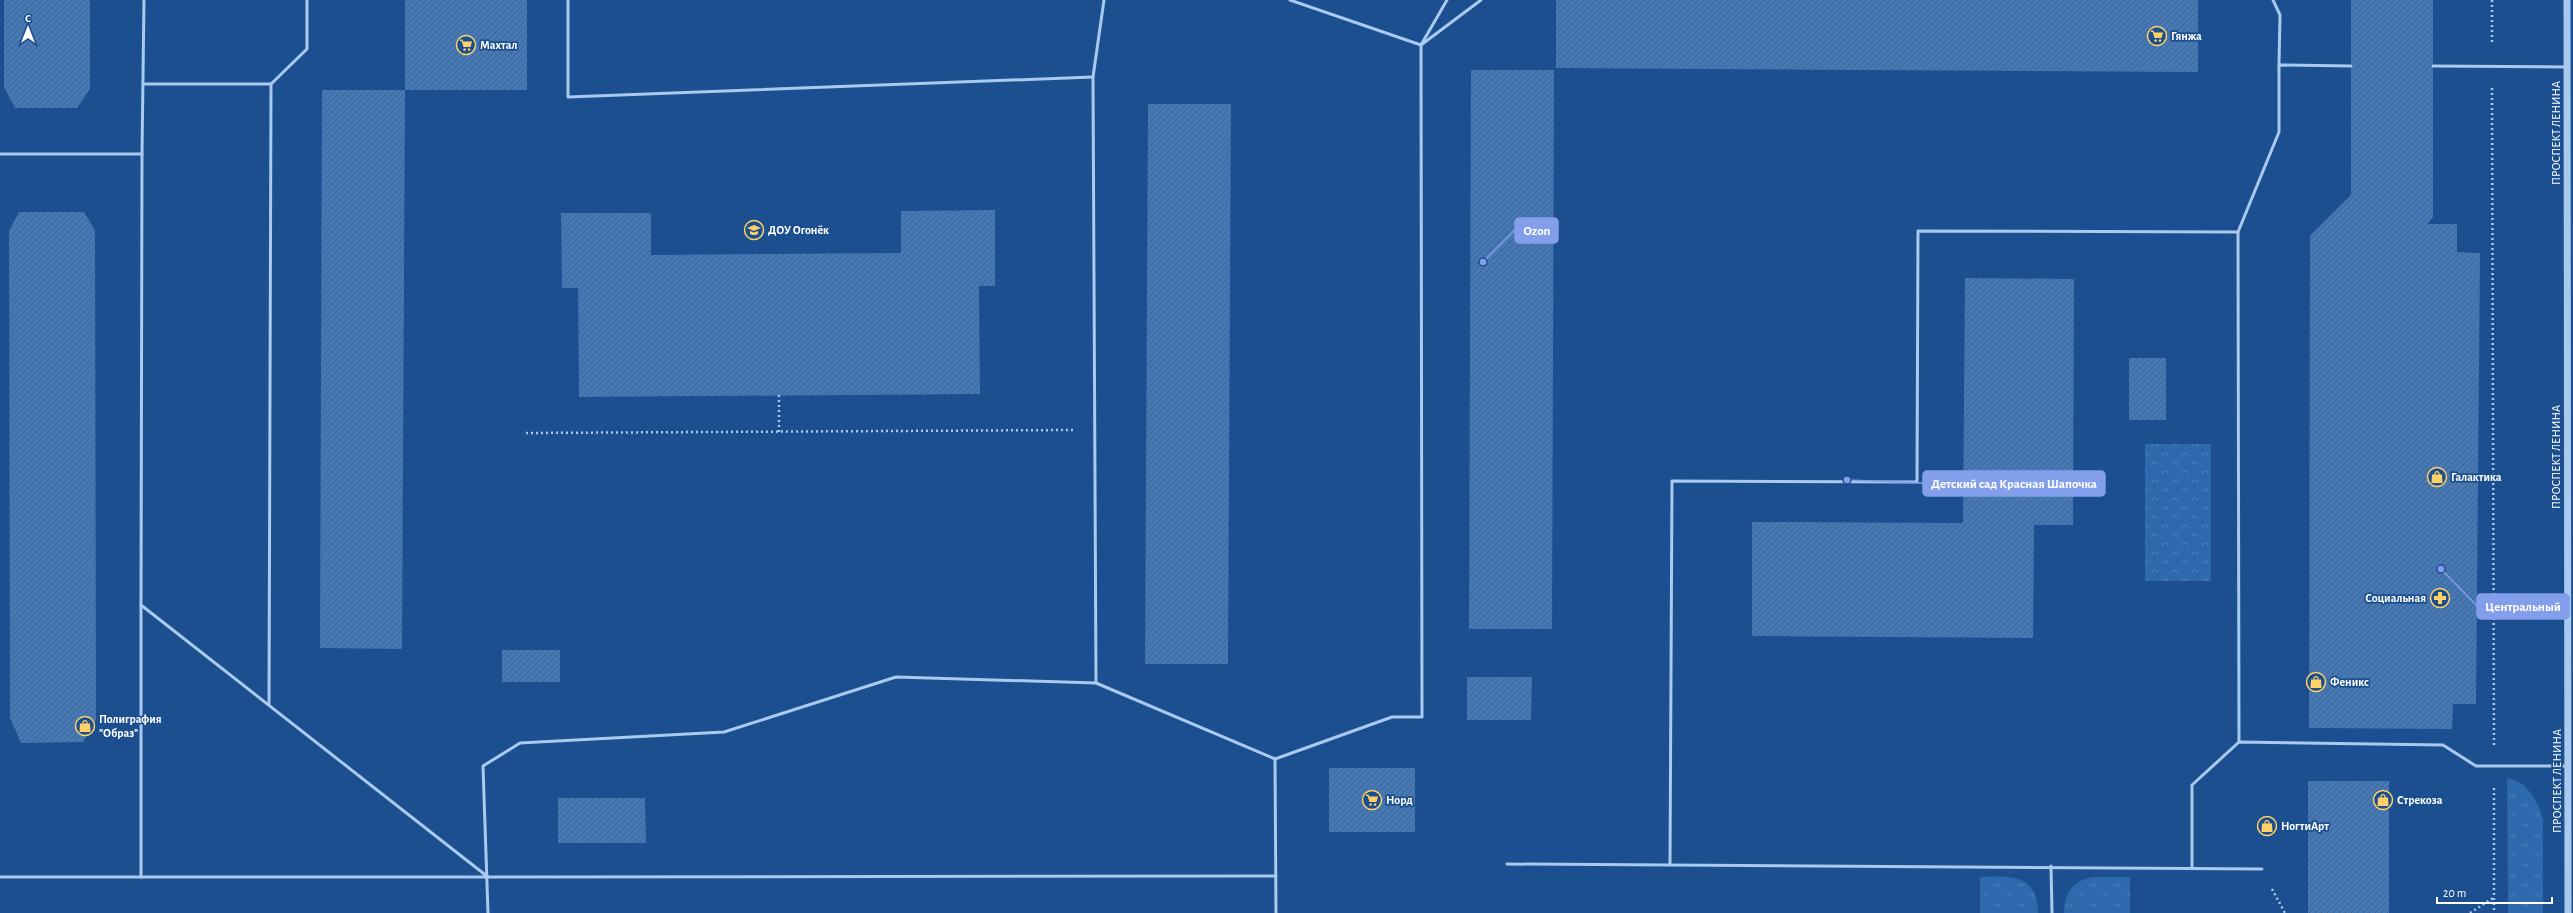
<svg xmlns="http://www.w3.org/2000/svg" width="2573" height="913" font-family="'Alegreya Sans',sans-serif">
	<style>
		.grass { fill: url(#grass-tufts) }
		.park { fill: url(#park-crowns) }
		.building { fill: url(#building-hatch) }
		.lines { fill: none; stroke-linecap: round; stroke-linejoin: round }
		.path { stroke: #a9c9ee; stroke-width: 2.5; stroke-dasharray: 2 3; stroke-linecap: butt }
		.service { stroke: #a9c9ee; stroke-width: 3 }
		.tertiary { stroke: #a9c9ee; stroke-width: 7 }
		.labels { text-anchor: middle; stroke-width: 3.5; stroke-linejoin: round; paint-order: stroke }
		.poi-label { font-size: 12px; font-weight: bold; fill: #fff; stroke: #1b4f8f; text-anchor: start }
		.street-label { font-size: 12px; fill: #fff; stroke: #1b4f8f }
		.leader { fill: none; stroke: #839eea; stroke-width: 1.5 }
		.callout-dot { fill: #839eea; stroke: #1b4f8f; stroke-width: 1.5 }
		.callout { fill: #839eea; stroke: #839eea; stroke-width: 1.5 }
		.callout-label { font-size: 13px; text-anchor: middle; font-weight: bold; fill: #fff }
	</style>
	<defs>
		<pattern id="grass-tufts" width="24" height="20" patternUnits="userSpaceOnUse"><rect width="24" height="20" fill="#2e69ad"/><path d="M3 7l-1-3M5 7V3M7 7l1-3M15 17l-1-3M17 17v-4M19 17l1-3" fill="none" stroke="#4d80b9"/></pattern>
		<pattern id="park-crowns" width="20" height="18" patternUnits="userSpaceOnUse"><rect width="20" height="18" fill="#2e69ad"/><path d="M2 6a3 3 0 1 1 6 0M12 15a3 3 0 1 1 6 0" fill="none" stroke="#4d80b9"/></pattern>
		<pattern id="building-hatch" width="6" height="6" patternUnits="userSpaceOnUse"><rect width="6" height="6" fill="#4478b7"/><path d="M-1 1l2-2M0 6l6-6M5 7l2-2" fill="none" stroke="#486282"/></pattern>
	</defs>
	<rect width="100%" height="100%" fill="#1b4f8f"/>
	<g class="grass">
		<path d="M 2507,778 C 2528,782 2538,801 2543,820 L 2543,913 L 2508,913 Z"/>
		<path d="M 1980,877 C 2010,876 2038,874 2038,913 L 1980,913 Z"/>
		<path d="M 2093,877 L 2130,877 L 2130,913 L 2064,913 C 2064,892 2073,881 2093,877 Z"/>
	</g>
	<rect class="park" x="2145" y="444" width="66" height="137"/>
	<g class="building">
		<path d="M 4,0 L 90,0 L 90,89 L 77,108 L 15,108 L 4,87 Z"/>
		<rect x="405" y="0" width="122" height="90"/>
		<path d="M 1556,0 L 2198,0 L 2198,72 L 1556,68 Z"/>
		<path d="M 2351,0 L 2433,0 L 2433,217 L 2427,224 L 2457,224 L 2457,252 L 2480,253 L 2476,704 L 2453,704 L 2452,729 L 2309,728 L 2310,236 L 2351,195 Z"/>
		<path d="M 1471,70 L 1554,70 L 1552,629 L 1469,629 Z"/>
		<path d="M 322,90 L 405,90 L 402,649 L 320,648 Z"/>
		<path d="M 1148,104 L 1231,104 L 1228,664 L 1145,664 Z"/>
		<path d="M 995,210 L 995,286 L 979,286 L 980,394 L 579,397 L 578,288 L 562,288 L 561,213 L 651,213 L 651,255 L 901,253 L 901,211 Z"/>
		<path d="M 19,212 L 84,212 L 95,230 L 96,720 L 83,742 L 21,743 L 10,718 L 9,231 Z"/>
		<path d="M 1965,278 L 2074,279 L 2073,525 L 2034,525 L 2033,638 L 1752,636 L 1752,522 L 1963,523 Z"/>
		<rect x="2129" y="358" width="37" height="62"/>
		<rect x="502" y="650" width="58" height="32"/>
		<path d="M 1467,677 L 1532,677 L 1531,720 L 1467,720 Z"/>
		<rect x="1329" y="768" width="86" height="64"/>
		<rect x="2308" y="781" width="81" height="132"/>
		<path d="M 558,798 L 645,798 L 646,843 L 558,843 Z"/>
	</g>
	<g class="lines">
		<g class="path">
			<path d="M 2492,0 L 2492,45"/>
			<path d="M 2492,88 L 2494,745"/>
			<path d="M 779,395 L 779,432"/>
			<path d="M 526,433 L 1073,430"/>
			<path d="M 2494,788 L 2494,913"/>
			<path d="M 2272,889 L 2285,913"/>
			<path d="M 2470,913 L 2493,898"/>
		</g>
		<g class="service">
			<path d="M 568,0 L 568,97 L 1093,77"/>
			<path d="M 1290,0 L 1421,45 L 1481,0"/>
			<path d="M 2273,0 L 2280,15 L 2279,65"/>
			<path d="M 2433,66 L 2567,67"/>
			<path d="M 143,84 L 271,84 L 269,705"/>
			<path d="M 271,84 L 307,49 L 307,0"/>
			<path d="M 0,154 L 142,154 L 144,0"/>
			<path d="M 141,605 L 141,877"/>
			<path d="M 1096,683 L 1093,77 L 1104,0"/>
			<path d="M 2239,742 L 2238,232 L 2279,132 L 2279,65 L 2351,66"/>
			<path d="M 1275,759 L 1276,913"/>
			<path d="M 1507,864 L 2262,869"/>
			<path d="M 1670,865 L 1672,481 L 1917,482 L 1918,231 L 2238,232"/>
			<path d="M 2051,866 L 2052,913"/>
			<path d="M 2192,868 L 2192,785 L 2239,742 L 2443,745 L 2476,766 L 2568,766"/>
			<path d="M 0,877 L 488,877 L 141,605 L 142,154"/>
			<path d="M 488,877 L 1276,876"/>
			<path d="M 488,913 L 483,766 L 520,743 L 724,732 L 896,677 L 1096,683 L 1275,759 L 1392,717 L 1422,717 L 1421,45 L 1447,0"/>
		</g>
		<path class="tertiary" d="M 2567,0 L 2568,913"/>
	</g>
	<defs>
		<g id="supermarket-ring" transform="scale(1)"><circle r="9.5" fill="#1b4f8f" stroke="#ffd166" stroke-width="1.5"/><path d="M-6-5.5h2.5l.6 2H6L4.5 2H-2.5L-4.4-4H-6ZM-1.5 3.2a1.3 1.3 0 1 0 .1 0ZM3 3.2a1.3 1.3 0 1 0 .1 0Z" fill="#ffd166"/></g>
		<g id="school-ring" transform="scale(1)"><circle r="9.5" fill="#1b4f8f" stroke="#ffd166" stroke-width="1.5"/><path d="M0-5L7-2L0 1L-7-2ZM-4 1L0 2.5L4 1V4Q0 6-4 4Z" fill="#ffd166"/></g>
		<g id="shop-ring" transform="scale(1)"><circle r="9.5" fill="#1b4f8f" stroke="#ffd166" stroke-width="1.5"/><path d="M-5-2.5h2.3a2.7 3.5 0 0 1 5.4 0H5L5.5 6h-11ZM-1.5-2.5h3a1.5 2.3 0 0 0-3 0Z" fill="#ffd166"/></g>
		<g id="pharmacy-ring" transform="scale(1)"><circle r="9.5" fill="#1b4f8f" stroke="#ffd166" stroke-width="1.5"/><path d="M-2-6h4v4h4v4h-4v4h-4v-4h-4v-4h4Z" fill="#ffd166"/></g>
	</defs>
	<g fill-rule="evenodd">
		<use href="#supermarket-ring" x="2157" y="36"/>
		<use href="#supermarket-ring" x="466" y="45"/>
		<use href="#school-ring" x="754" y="230"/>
		<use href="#shop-ring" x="2437" y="477"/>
		<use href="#pharmacy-ring" x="2440" y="598"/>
		<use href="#shop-ring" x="2316" y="682"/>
		<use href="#shop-ring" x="85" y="726"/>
		<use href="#supermarket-ring" x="1372" y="800"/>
		<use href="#shop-ring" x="2383" y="800"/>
		<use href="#shop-ring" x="2267" y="826"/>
	</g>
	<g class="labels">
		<g class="poi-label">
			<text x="2171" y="40">Гянжа</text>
			<text x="480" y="49">Махтал</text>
			<text x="768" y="234">ДОУ Огонёк</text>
			<text x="2451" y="481">Галактика</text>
			<text x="2426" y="602" text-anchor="end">Социальная</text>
			<text x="2330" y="686">Феникс</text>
			<text x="99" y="723">Полиграфия<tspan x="99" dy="14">"Образ"</tspan></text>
			<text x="1386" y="804">Норд</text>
			<text x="2397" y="804">Стрекоза</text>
			<text x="2281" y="830">НогтиАрт</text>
		</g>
		<g class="street-label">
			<text transform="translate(2556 133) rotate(-90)" y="4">ПРОСПЕКТ ЛЕНИНА</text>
			<text transform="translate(2556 457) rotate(-90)" y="4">ПРОСПЕКТ ЛЕНИНА</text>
			<text transform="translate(2557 781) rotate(-90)" y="4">ПРОСПЕКТ ЛЕНИНА</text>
		</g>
	</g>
	<path class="leader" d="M1483 262L1515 230M1847 480L1923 483M2441 569L2477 606"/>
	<g class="callout-dot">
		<circle cx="1483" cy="262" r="4"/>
		<circle cx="1847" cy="480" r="4"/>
		<circle cx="2441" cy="569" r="4"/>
	</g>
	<g class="callout">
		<rect x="1515" y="218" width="43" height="25" rx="4"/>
		<rect x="1923" y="471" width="182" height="25" rx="4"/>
		<rect x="2477" y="594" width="92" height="25" rx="4"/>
	</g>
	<g class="callout-label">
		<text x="1537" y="235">Ozon</text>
		<text x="2014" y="488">Детский сад Красная Шапочка</text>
		<text x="2523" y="611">Центральный</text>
	</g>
	<g transform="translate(28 28)" stroke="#1b4f8f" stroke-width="3" paint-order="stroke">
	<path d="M0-3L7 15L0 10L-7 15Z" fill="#ffffff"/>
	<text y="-6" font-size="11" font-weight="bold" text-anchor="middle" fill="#ffffff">С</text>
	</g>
	<path d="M2437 897v6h115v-6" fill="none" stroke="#ffffff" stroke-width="2"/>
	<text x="2443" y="897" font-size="12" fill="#ffffff" stroke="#1b4f8f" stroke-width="3" paint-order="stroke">20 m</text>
</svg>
